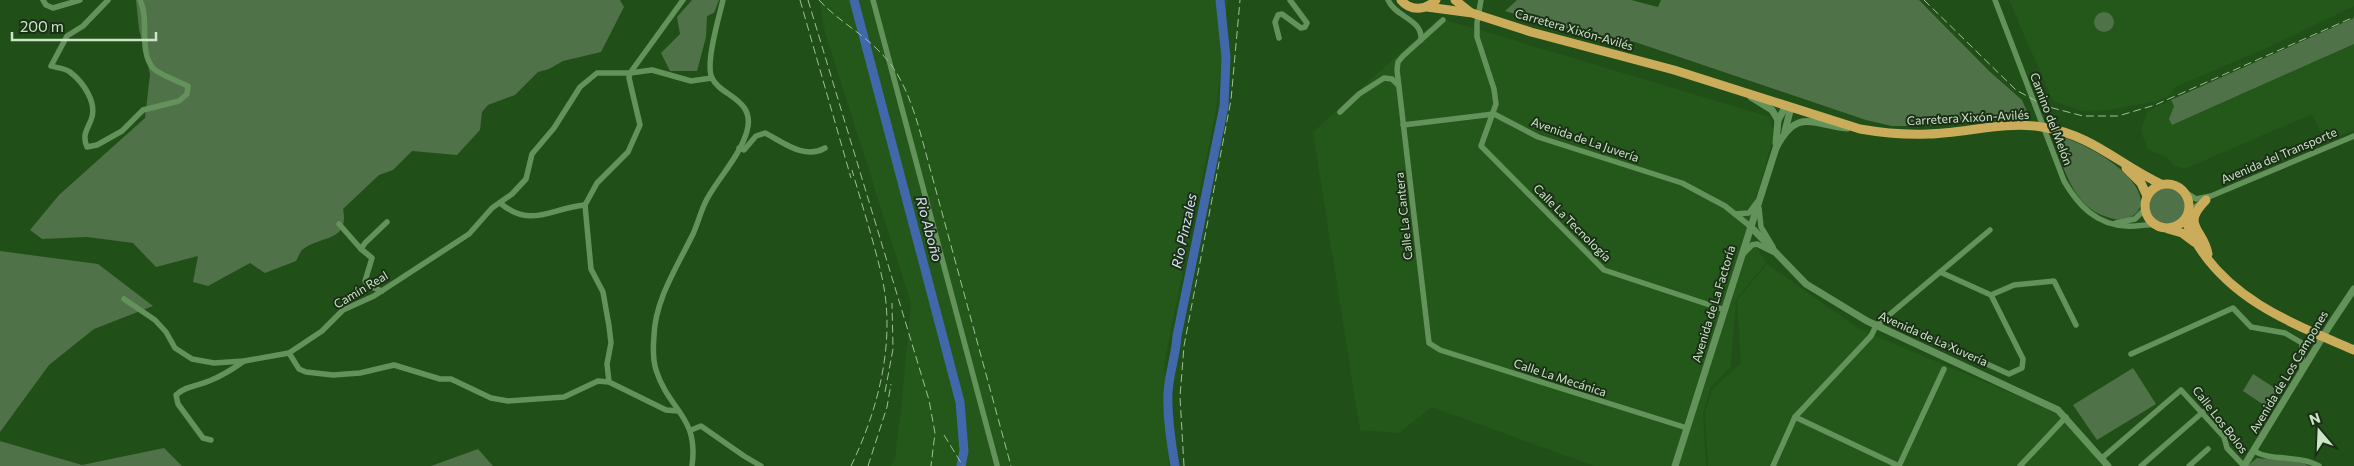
<svg xmlns="http://www.w3.org/2000/svg" width="2354" height="466" font-family="Commissioner,sans-serif">
	<style>
		.built { fill: #24581a }
		.green { fill: #4f7248 }
		.lines { fill: none; stroke-linecap: round; stroke-linejoin: round }
		.river { stroke: #4168aa; stroke-width: 9 }
		.minor { stroke: #63935a; stroke-width: 5.5 }
		.tertiary { stroke: #63935a; stroke-width: 7 }
		.trunk { stroke: #caac5b; stroke-width: 9 }
		.rail { stroke: #a0bf9a; stroke-width: 1; stroke-dasharray: 8 4; stroke-linecap: butt }
		.labels { text-anchor: middle; stroke-width: 4; stroke-linejoin: round; paint-order: stroke }
		.street-label { font-size: 12px; fill: #cbe5c6; stroke: #1b2f17 }
		.water-label { font-size: 14px; font-style: italic; fill: #d8e4f7; stroke: #1b2f17 }
	</style>
	<rect width="100%" height="100%" fill="#214f18"/>
	<g class="built">
		<path d="M 819,0 L 1228,0 L 1216,111 L 1164,364 L 1169,466 L 891,466 L 895,458 L 901,410 L 911,303 L 825,32 Z"/>
		<path d="M 2009,0 L 2354,0 L 2354,6 L 2271,46 L 2175,87 L 2170,95 L 2158,101 L 2108,110 L 2082,111 L 2053,101 Z"/>
		<path d="M 1439,18 L 1770,117 L 1774,135 L 1747,230 L 1766,263 L 1736,299 L 1731,366 L 1710,388 L 1703,414 L 1706,466 L 1594,466 L 1432,407 L 1399,433 L 1360,430 L 1313,132 Z"/>
		<path d="M 2354,44 L 2354,130 L 2326,142 L 2312,114 L 2184,169 L 2173,165 L 2167,157 L 2147,149 L 2147,141 L 2143,138 L 2141,129 L 2148,111 L 2171,100 L 2174,106 L 2170,119 L 2172,125 Z"/>
		<path d="M 1767,264 L 1859,329 L 2061,414 L 2103,466 L 1708,466 L 1705,413 L 1712,390 L 1741,363 L 1737,300 Z"/>
	</g>
	<g class="green">
		<path d="M 136,0 L 620,0 L 624,7 L 601,52 L 563,61 L 549,69 L 538,72 L 515,95 L 488,105 L 482,112 L 480,130 L 457,155 L 412,151 L 393,170 L 379,175 L 343,209 C 350,243 319,235 302,250 C 300,252 298,258 296,261 L 265,273 L 250,263 L 208,286 L 193,282 L 198,256 L 156,267 L 133,243 L 87,237 L 42,239 L 30,230 L 59,195 L 145,118 L 150,74 L 139,29 Z"/>
		<path d="M 692,0 L 719,0 L 714,13 L 707,16 L 706,37 L 697,71 L 670,71 L 661,53 L 680,34 L 677,17 Z"/>
		<path d="M 1517,0 L 1631,0 L 1658,7 L 1661,0 L 1919,0 L 1989,71 L 2022,100 L 2029,116 L 1926,126 L 1892,126 L 1866,120 L 1635,42 L 1550,25 L 1505,11 Z"/>
		<circle cx="2104" cy="22" r="10"/>
		<path d="M 2354,18 L 2354,44 L 2172,125 L 2169,119 L 2174,106 L 2171,100 Z"/>
		<path d="M 2052,135 C 2078,138 2143,173 2141,204 C 2140,211 2133,217 2126,219 C 2120,221 2113,219 2107,217 C 2072,207 2063,165 2052,135 Z"/>
		<circle cx="2167" cy="207" r="19"/>
		<path d="M 0,251 L 98,264 L 153,306 L 94,329 L 49,365 L 0,432 Z"/>
		<path d="M 2133,368 L 2156,404 L 2097,440 L 2073,405 Z"/>
		<path d="M 2253,374 L 2281,392 L 2270,409 L 2243,391 Z"/>
		<path d="M 0,441 L 82,465 L 164,448 L 182,466 L 0,466 Z"/>
		<path d="M 478,449 L 493,466 L 431,466 Z"/>
		<path d="M 2257,458 L 2302,462 L 2309,466 L 2247,466 Z"/>
	</g>
	<g class="lines">
		<g class="river">
			<path d="M 854,0 L 960,402 L 964,451 L 961,466"/>
			<path d="M 1175,466 C 1171,442 1167,417 1168,393 C 1169,373 1176,355 1177,336 L 1224,106 L 1226,57 L 1220,0"/>
		</g>
		<g class="minor">
			<path d="M 43,0 L 46,5 L 53,8 L 80,0"/>
			<path d="M 108,0 L 83,26 L 67,36 L 51,66 C 57,68 65,68 70,72 C 83,82 98,103 91,120 C 87,130 82,135 87,147 L 97,145 L 122,131 L 143,110 L 179,101 L 187,94 L 188,86 C 180,82 158,74 153,68 C 138,50 150,20 140,0"/>
			<path d="M 873,0 L 997,465"/>
			<path d="M 1388,0 C 1395,17 1423,19 1421,40"/>
			<path d="M 1481,0 L 1477,23 L 1477,37 L 1494,89 L 1496,104 L 1481,146 L 1604,270 L 1725,310"/>
			<path d="M 1995,0 L 2064,181 C 2078,205 2096,225 2127,226 C 2136,227 2145,224 2154,225"/>
			<path d="M 1443,20 L 1403,56 L 1398,62 L 1397,70 L 1429,343 L 1440,350 L 1687,428"/>
			<path d="M 1279,38 L 1275,22 L 1278,15 L 1282,14 L 1301,28 L 1305,27 L 1307,23 L 1290,0"/>
			<path d="M 1340,112 L 1359,94 L 1384,78 L 1392,79 L 1398,85"/>
			<path d="M 1403,125 L 1494,114 L 1538,137 L 1682,183 L 1725,206 L 1750,226"/>
			<path d="M 739,148 L 744,150 L 756,136 L 765,133 C 783,142 804,160 825,148"/>
			<path d="M 2185,192 L 2196,199 L 2211,196 L 2354,136"/>
			<path d="M 500,203 C 532,229 550,208 585,205"/>
			<path d="M 585,205 L 597,183 L 628,152 L 640,125 L 629,78 L 630,73 L 683,0"/>
			<path d="M 585,205 L 591,269 L 603,292 L 609,326 L 611,343 L 607,364 L 609,382"/>
			<path d="M 1759,208 L 1761,227 L 1773,247"/>
			<path d="M 2190,210 L 2201,203"/>
			<path d="M 1735,214 L 1749,213 L 1757,202"/>
			<path d="M 2116,223 L 2135,219 L 2145,209"/>
			<path d="M 339,224 L 361,249 L 372,258 L 365,281 L 369,286 L 382,291"/>
			<path d="M 361,249 L 365,243 L 387,222"/>
			<path d="M 1743,254 L 1752,245 L 1757,244 L 1773,252"/>
			<path d="M 1991,295 L 2014,285 L 2054,281 L 2076,325"/>
			<path d="M 124,299 L 155,320 L 166,332 L 175,348 L 192,359 L 214,363 L 244,361 L 289,353 L 322,331 L 343,310 L 374,296 L 469,234 L 492,208 L 512,194 L 526,179 L 532,154 L 554,128 L 580,87 L 597,73 L 630,73 L 652,70 L 691,81 L 712,78"/>
			<path d="M 1885,318 L 2009,374 L 2022,368 L 2023,359 L 1991,295 L 1940,272"/>
			<path d="M 289,353 L 299,369 L 306,372 L 333,375 L 360,373 L 394,365 L 440,379 L 451,379 L 491,398 L 508,401 L 564,397 L 598,381 L 609,382 L 666,410 L 678,411"/>
			<path d="M 2131,354 L 2233,308 L 2251,327 L 2285,333 L 2302,343 L 2302,370"/>
			<path d="M 1795,417 L 1899,466"/>
			<path d="M 691,430 L 701,426 L 744,456 L 761,466"/>
			<path d="M 211,440 L 203,438 L 178,404 L 176,395 C 185,386 198,386 209,381 C 222,376 233,369 244,361"/>
			<path d="M 2254,451 C 2272,462 2298,454 2319,466"/>
			<path d="M 2102,458 L 2181,390 L 2224,437 L 2227,448 L 2244,466"/>
			<path d="M 692,466 C 699,416 669,411 656,370 C 653,360 653,347 654,336 C 655,300 677,267 693,234 C 698,223 701,210 707,199 C 719,177 740,156 747,131 C 756,99 720,96 712,78 C 705,64 719,17 723,0"/>
			<path d="M 1773,466 L 1795,417 L 1871,336 L 1876,326 L 1990,230"/>
			<path d="M 1899,466 L 1944,369"/>
			<path d="M 2020,466 L 2066,417"/>
			<path d="M 2141,466 L 2203,412"/>
			<path d="M 2189,466 L 2208,449"/>
		</g>
		<g class="tertiary">
			<path d="M 1751,97 L 1772,110 L 1778,120"/>
			<path d="M 1785,131 L 1791,107"/>
			<path d="M 1776,143 L 1778,120 L 1786,106"/>
			<path d="M 1750,226 L 1806,284 L 1867,321 L 2058,410 L 2108,466"/>
			<path d="M 1675,466 L 1776,148 C 1797,108 1811,124 1847,128"/>
			<path d="M 2244,466 L 2330,325 L 2354,289"/>
		</g>
		<g class="trunk">
			<path d="M 1401,0 C 1411,12 1426,10 1436,0"/>
			<path d="M 1455,0 L 1470,12"/>
			<path d="M 1427,7 L 1472,13 L 1531,32 L 1674,70 L 1860,129 C 1883,133 1905,135 1928,134 C 1966,133 2004,121 2042,127 C 2093,135 2118,164 2161,184"/>
			<path d="M 2126,168 L 2141,183 L 2147,196"/>
			<circle cx="2167" cy="206" r="22"/>
			<path d="M 2206,200 C 2180,226 2204,229 2208,254"/>
			<path d="M 2185,220 C 2189,228 2192,237 2197,244 C 2233,302 2294,324 2354,350"/>
			<path d="M 2168,229 L 2182,233 L 2194,242"/>
		</g>
		<g class="rail">
			<path d="M 800,0 L 851,178"/>
			<path d="M 808,0 L 929,400 L 935,433 L 931,466"/>
			<path d="M 819,0 C 837,20 862,33 881,53 C 901,73 911,101 919,128 L 1011,466"/>
			<path d="M 1924,0 L 2016,90 L 2045,106 L 2083,116 L 2118,116 L 2155,105 L 2354,17"/>
			<path d="M 885,392 L 893,349 L 892,303"/>
			<path d="M 944,435 L 963,466"/>
			<path d="M 851,466 C 879,408 897,338 881,273 C 873,239 862,205 852,170"/>
			<path d="M 868,466 L 887,407 L 891,384"/>
			<path d="M 1184,466 L 1180,397 L 1184,346 L 1231,100 L 1240,0"/>
		</g>
	</g>
	<g class="labels">
		<g class="street-label">
			<text transform="translate(1574 30) rotate(16)" y="4">Carretera Xixón-Avilés</text>
			<text transform="translate(1968 118) rotate(-3)" y="4">Carretera Xixón-Avilés</text>
			<text transform="translate(2051 119) rotate(69)" y="4">Camino del Melón</text>
			<text transform="translate(1585 140) rotate(19)" y="4">Avenida de La Juvería</text>
			<text transform="translate(2279 156) rotate(-23)" y="4">Avenida del Transporte</text>
			<text transform="translate(1404 216) rotate(-96)" y="4">Calle La Cantera</text>
			<text transform="translate(1572 223) rotate(45)" y="4">Calle La Tecnología</text>
			<text transform="translate(361 290) rotate(-31)" y="4">Camín Real</text>
			<text transform="translate(1714 304) rotate(-73)" y="4">Avenida de La Factoría</text>
			<text transform="translate(1933 339) rotate(24)" y="4">Avenida de La Xuvería</text>
			<text transform="translate(2289 372) rotate(-59)" y="4">Avenida de Los Campones</text>
			<text transform="translate(1560 378) rotate(18)" y="4">Calle La Mecánica</text>
			<text transform="translate(2220 420) rotate(52)" y="4">Calle Los Bolos</text>
		</g>
		<g class="water-label">
			<text transform="translate(929 229) rotate(75)" y="5">Rio Aboño</text>
			<text transform="translate(1184 231) rotate(-78)" y="5">Rio Pinzales</text>
		</g>
	</g>
	<g transform="translate(2319 431) rotate(341)" stroke="#1b2f17" stroke-width="4" paint-order="stroke">
	<path d="M0-4L9 19L0 12L-9 19Z" fill="#cbe5c6"/>
	<text y="-8" font-size="14" font-weight="bold" text-anchor="middle" fill="#cbe5c6">N</text>
	</g>
	<path d="M12 32v8h144v-8" fill="none" stroke="#cbe5c6" stroke-width="2.5"/>
	<text x="20" y="32" font-size="15" fill="#cbe5c6" stroke="#1b2f17" stroke-width="4" paint-order="stroke">200 m</text>
</svg>
